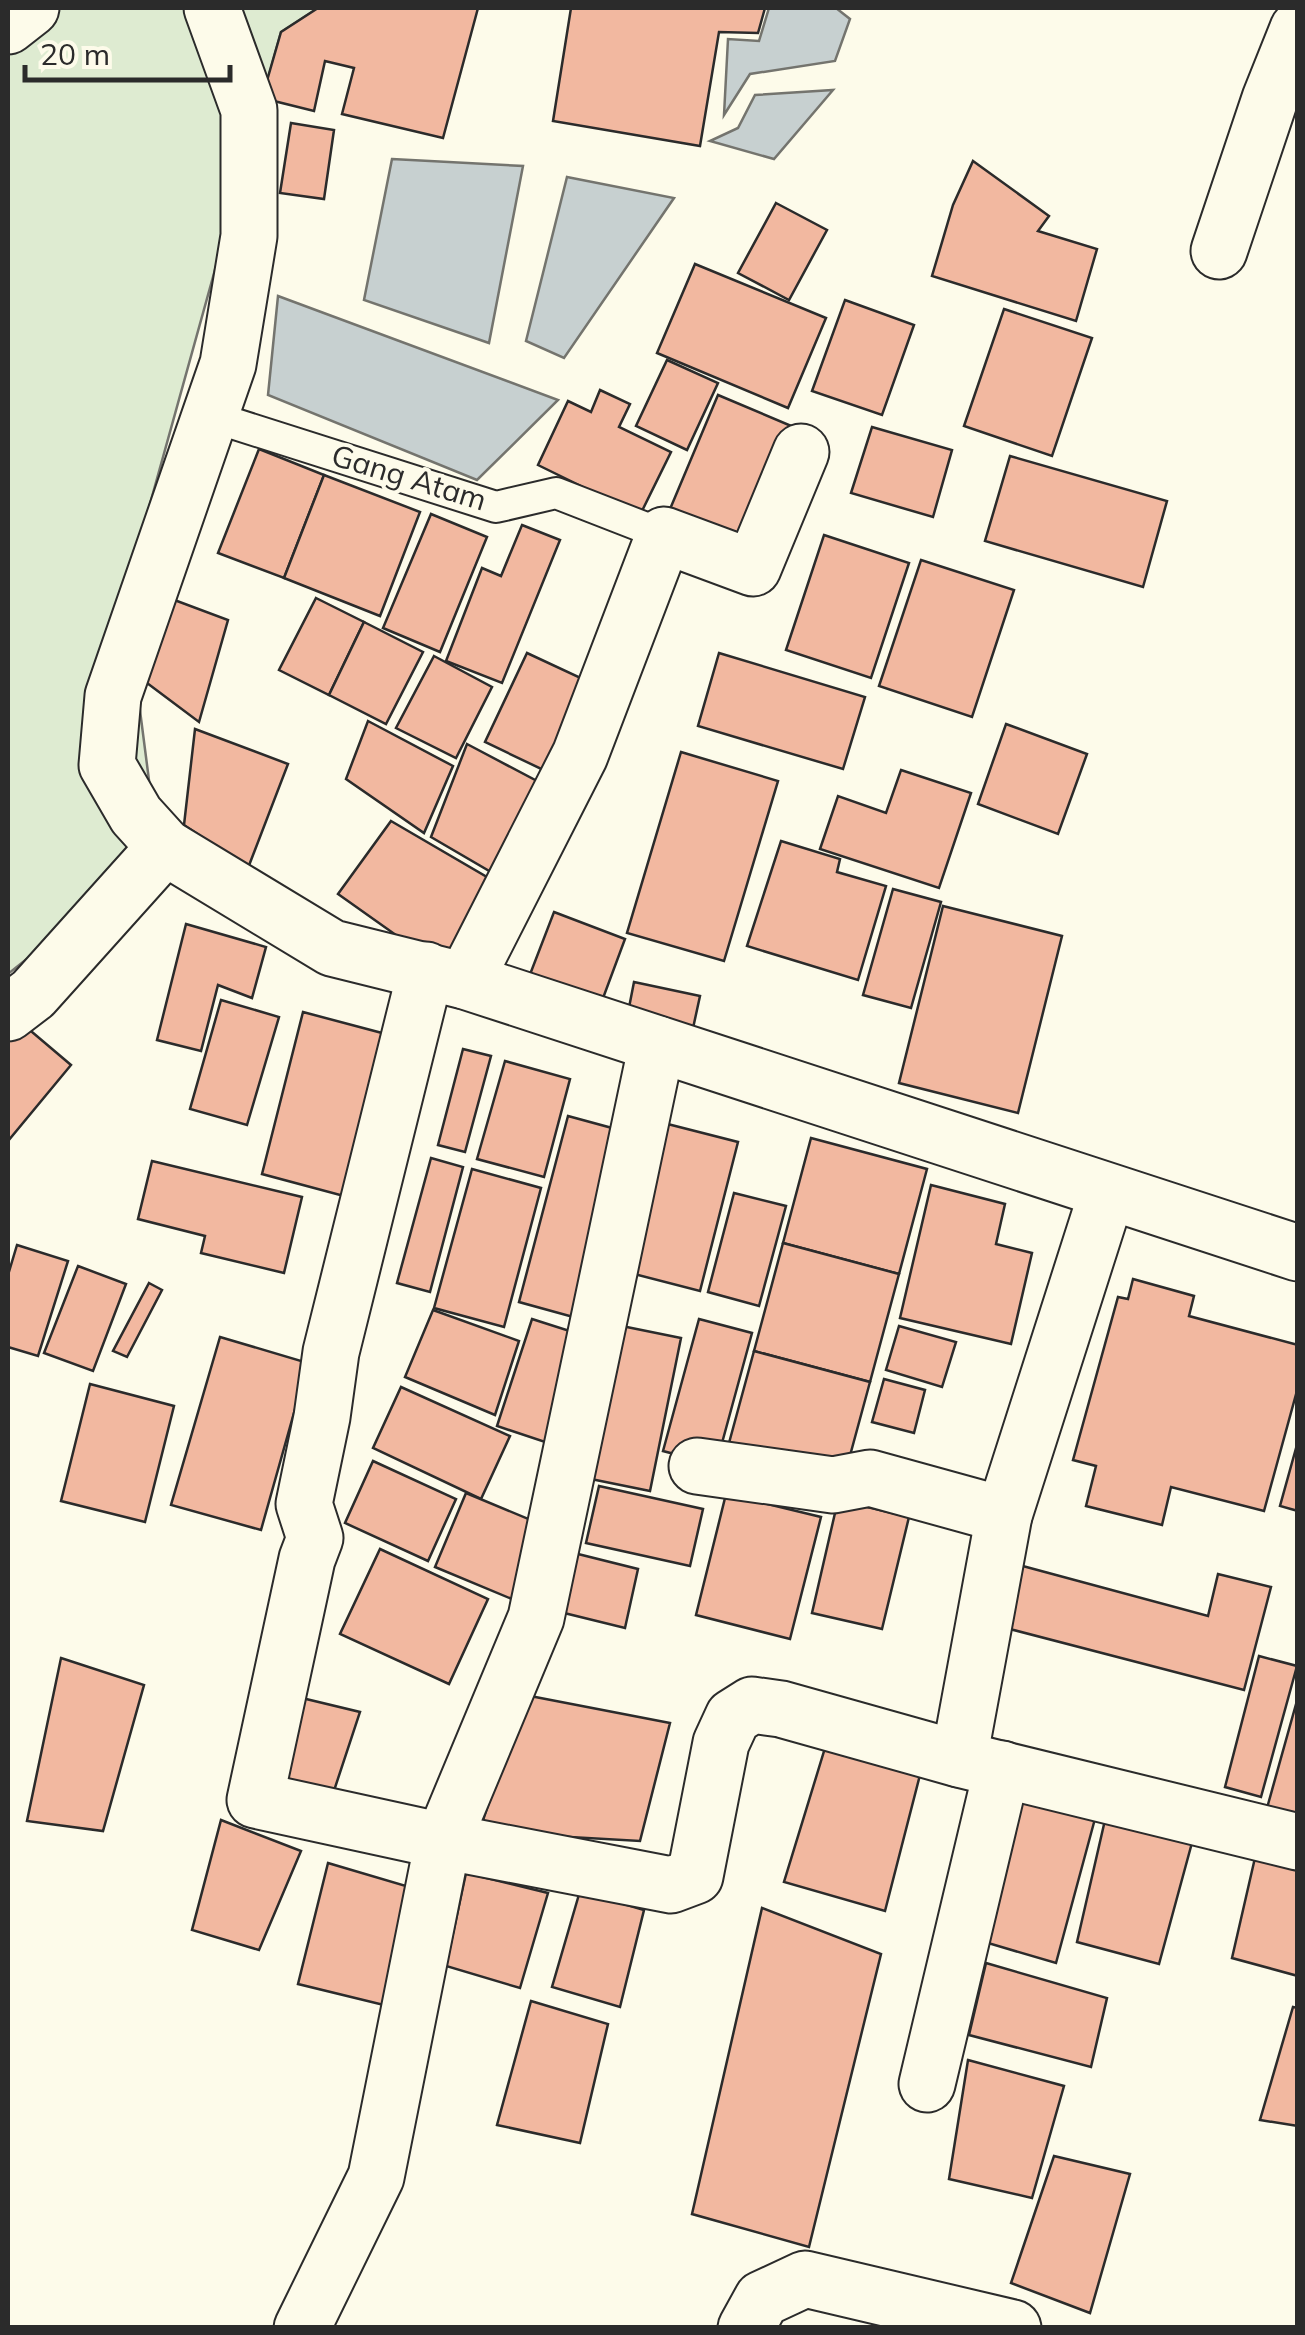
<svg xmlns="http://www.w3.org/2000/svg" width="1305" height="2335" font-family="Mulish,sans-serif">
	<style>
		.green { fill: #deebd1; stroke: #74746e; stroke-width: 2.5 }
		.water { fill: #c7d0d0; stroke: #74746e; stroke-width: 2.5 }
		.building { fill: #f2b8a0; stroke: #2b2b2b; stroke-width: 2.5 }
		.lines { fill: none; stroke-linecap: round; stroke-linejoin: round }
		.service-casing { stroke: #2b2b2b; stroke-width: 34 }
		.minor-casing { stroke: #2b2b2b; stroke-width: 59 }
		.tertiary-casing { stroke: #2b2b2b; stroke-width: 59 }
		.service { stroke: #fdfbea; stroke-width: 30 }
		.minor { stroke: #fdfbea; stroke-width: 55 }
		.tertiary { stroke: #fdfbea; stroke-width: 55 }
		.labels { text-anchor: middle; stroke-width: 8; stroke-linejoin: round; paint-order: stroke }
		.street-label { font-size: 30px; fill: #2b2b2b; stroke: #fdfbea }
	</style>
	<rect width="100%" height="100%" fill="#fdfbea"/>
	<path class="green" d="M 8,8 L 318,8 L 281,32 L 125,594 L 150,788 L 149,861 L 8,974 Z"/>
	<g class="water">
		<path d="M 769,8 L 836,8 L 850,19 L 835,61 L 750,74 L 724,115 L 728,39 L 759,41 Z"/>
		<path d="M 833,90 L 774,159 L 710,141 L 738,128 L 755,95 Z"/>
		<path d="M 392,159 L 523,166 L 489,343 L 364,300 Z"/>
		<path d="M 567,177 L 674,198 L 564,358 L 526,341 Z"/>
		<path d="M 278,296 L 558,400 L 477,480 L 268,395 Z"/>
	</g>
	<g class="building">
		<path d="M 318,8 L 478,8 L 443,138 L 342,114 L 354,68 L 325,61 L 314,111 L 262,98 L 281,32 Z"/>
		<path d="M 571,8 L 765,8 L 758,33 L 719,32 L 700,146 L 553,121 Z"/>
		<path d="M 291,123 L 334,130 L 324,199 L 280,193 Z"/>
		<path d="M 973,161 L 1049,216 L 1038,231 L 1097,249 L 1076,321 L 932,276 L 953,205 Z"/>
		<path d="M 776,203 L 827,230 L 789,300 L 738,273 Z"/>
		<path d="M 695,264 L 826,318 L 788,408 L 657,353 Z"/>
		<path d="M 845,300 L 914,325 L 882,415 L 812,391 Z"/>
		<path d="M 1004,309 L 1092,338 L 1052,456 L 964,426 Z"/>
		<path d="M 667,360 L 718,383 L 687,450 L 636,426 Z"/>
		<path d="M 600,390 L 630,404 L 619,427 L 671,452 L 640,515 L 538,465 L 568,401 L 591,412 Z"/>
		<path d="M 718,395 L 796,428 L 744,553 L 665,521 Z"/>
		<path d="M 872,427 L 952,450 L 933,517 L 851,493 Z"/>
		<path d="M 259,449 L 324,475 L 284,578 L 218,553 Z"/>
		<path d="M 1010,456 L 1167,501 L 1143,587 L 985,541 Z"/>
		<path d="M 324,475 L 420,512 L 380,616 L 284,578 Z"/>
		<path d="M 431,514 L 487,537 L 440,652 L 383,628 Z"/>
		<path d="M 522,525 L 560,540 L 502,683 L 446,661 L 482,568 L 501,576 Z"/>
		<path d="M 824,535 L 909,563 L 871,678 L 786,650 Z"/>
		<path d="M 921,560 L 1014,590 L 972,717 L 879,686 Z"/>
		<path d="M 161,595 L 228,620 L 199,722 L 143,680 Z"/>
		<path d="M 316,598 L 364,622 L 329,695 L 279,670 Z"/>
		<path d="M 364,622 L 423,652 L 386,724 L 329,695 Z"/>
		<path d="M 527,653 L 598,686 L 556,776 L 485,742 Z"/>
		<path d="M 719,653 L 865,697 L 843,769 L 698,726 Z"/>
		<path d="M 434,656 L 492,687 L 456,758 L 396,728 Z"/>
		<path d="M 368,721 L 453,766 L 424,833 L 346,779 Z"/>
		<path d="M 1006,724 L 1087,754 L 1058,834 L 978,804 Z"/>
		<path d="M 195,729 L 288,764 L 248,868 L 184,825 Z"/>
		<path d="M 467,744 L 554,790 L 503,879 L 431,837 Z"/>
		<path d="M 681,752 L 778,781 L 724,961 L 627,933 Z"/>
		<path d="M 901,770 L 971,793 L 939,888 L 820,849 L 838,796 L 886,813 Z"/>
		<path d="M 391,821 L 492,880 L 441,967 L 338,894 Z"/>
		<path d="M 781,841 L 840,859 L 837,872 L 886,886 L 858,980 L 747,946 Z"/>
		<path d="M 893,889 L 941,902 L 911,1008 L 863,995 Z"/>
		<path d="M 943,906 L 1062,936 L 1018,1113 L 899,1083 Z"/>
		<path d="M 554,912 L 625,939 L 596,1017 L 524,990 Z"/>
		<path d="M 186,924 L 266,947 L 252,998 L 218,985 L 201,1051 L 157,1040 Z"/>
		<path d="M 634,982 L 700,996 L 690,1042 L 625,1028 Z"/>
		<path d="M 221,1000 L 279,1017 L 247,1125 L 190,1109 Z"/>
		<path d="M 303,1012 L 397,1037 L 355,1199 L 262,1174 Z"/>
		<path d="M 12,1015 L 71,1065 L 8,1141 L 8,1020 Z"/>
		<path d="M 463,1049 L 491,1056 L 465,1152 L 438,1145 Z"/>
		<path d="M 505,1061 L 570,1079 L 544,1177 L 477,1159 Z"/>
		<path d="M 568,1116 L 634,1134 L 584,1320 L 519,1302 Z"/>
		<path d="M 648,1119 L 738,1142 L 700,1291 L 611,1268 Z"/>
		<path d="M 811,1138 L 927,1169 L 899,1274 L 783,1243 Z"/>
		<path d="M 431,1158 L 463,1167 L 430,1292 L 397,1283 Z"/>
		<path d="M 152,1161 L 302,1197 L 284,1273 L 201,1253 L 205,1236 L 138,1219 Z"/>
		<path d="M 472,1169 L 541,1188 L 504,1327 L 434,1308 Z"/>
		<path d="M 931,1185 L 1005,1204 L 996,1244 L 1032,1253 L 1011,1344 L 900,1318 Z"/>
		<path d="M 734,1193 L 786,1206 L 759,1306 L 708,1292 Z"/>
		<path d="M 783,1243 L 899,1274 L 870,1382 L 754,1351 Z"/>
		<path d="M 17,1245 L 68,1261 L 38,1356 L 8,1347 L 8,1275 Z"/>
		<path d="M 78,1266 L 126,1284 L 93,1371 L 44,1353 Z"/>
		<path d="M 1133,1279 L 1194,1296 L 1189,1316 L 1298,1345 L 1298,1387 L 1264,1511 L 1171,1487 L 1162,1525 L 1086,1506 L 1096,1466 L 1073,1460 L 1118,1297 L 1128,1299 Z"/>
		<path d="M 149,1283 L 162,1290 L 127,1357 L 113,1351 Z"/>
		<path d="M 433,1310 L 519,1341 L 495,1415 L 405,1377 Z"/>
		<path d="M 532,1319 L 598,1340 L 563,1448 L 497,1426 Z"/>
		<path d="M 699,1319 L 752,1333 L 716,1465 L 663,1451 Z"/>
		<path d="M 612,1324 L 681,1338 L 650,1491 L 581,1477 Z"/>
		<path d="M 899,1326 L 956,1342 L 942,1387 L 886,1370 Z"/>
		<path d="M 220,1337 L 308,1363 L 261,1530 L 171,1505 Z"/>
		<path d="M 754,1351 L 870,1382 L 845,1474 L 729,1443 Z"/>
		<path d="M 884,1379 L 925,1390 L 914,1433 L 872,1422 Z"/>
		<path d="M 90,1384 L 174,1406 L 145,1522 L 61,1501 Z"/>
		<path d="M 401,1387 L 510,1436 L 481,1499 L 373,1448 Z"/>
		<path d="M 1298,1441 L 1298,1511 L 1280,1506 Z"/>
		<path d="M 373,1461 L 456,1499 L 428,1561 L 345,1523 Z"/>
		<path d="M 599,1486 L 703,1509 L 690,1566 L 586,1543 Z"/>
		<path d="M 466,1493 L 562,1533 L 531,1607 L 435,1567 Z"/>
		<path d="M 726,1494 L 821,1517 L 790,1639 L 696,1615 Z"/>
		<path d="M 838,1500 L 909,1517 L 882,1629 L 812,1613 Z"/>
		<path d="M 380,1549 L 488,1599 L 449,1684 L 340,1634 Z"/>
		<path d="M 562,1550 L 638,1569 L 625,1628 L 548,1609 Z"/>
		<path d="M 1019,1565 L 1208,1616 L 1218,1574 L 1271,1587 L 1244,1690 L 1002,1627 Z"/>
		<path d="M 1259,1656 L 1297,1666 L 1261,1797 L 1225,1787 Z"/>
		<path d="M 61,1658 L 144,1685 L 103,1831 L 27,1821 Z"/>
		<path d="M 277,1692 L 360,1712 L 322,1827 L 242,1797 Z"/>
		<path d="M 525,1695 L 670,1723 L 640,1841 L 479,1832 Z"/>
		<path d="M 1298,1697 L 1298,1816 L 1267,1808 Z"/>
		<path d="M 825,1748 L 921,1771 L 885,1911 L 784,1882 Z"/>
		<path d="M 1008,1791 L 1096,1815 L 1056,1963 L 971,1938 Z"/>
		<path d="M 221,1820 L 301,1851 L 259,1950 L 192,1930 Z"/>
		<path d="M 1105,1820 L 1193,1839 L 1159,1964 L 1077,1942 Z"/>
		<path d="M 1257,1849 L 1298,1862 L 1298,1976 L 1232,1958 Z"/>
		<path d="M 328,1863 L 423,1891 L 392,2007 L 298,1984 Z"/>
		<path d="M 466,1873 L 548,1893 L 520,1988 L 446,1966 Z"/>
		<path d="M 580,1891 L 644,1910 L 620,2007 L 552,1987 Z"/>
		<path d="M 762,1908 L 881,1954 L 809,2247 L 692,2214 Z"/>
		<path d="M 986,1963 L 1107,1998 L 1091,2067 L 969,2035 Z"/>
		<path d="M 531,2001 L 608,2024 L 580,2143 L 497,2125 Z"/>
		<path d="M 1293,2007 L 1298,2008 L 1298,2126 L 1260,2120 Z"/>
		<path d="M 968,2060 L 1064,2086 L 1032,2198 L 949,2179 Z"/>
		<path d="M 1054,2156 L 1130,2174 L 1090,2313 L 1011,2283 Z"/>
	</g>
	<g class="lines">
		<g class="service-casing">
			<path id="service" d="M 210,416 L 496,507 L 556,493 L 664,535"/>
		</g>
		<g class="minor-casing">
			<g id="minor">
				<path d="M 8,26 L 31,8"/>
				<path d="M 1219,251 L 1270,99 L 1298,29"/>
				<path d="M 426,970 L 331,1352 L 322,1417 L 304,1504 L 315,1538 L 307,1559 L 255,1800 L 443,1841 L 671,1885 L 695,1876 L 721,1743 L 733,1717 L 752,1705 L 781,1709 L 959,1759 L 1298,1842"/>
				<path d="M 465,981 L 580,755 L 664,535 L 753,568 L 801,452"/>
				<path d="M 8,1013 L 33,994 L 165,847"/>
				<path d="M 697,1466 L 833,1485 L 870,1478 L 1004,1515"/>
				<path d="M 959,1759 L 1004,1515 L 1107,1193"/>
				<path d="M 927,2084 L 1002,1769"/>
				<path d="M 302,2328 L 376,2177 L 443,1841 L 536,1618 L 657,1044"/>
				<path d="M 746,2328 L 762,2299 L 805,2279 L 1013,2328"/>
			</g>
		</g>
		<g class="tertiary-casing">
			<path id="tertiary" d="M 212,8 L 249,110 L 249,236 L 228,364 L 113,696 L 107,765 L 136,815 L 165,847 L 332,948 L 465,981 L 1298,1253"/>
		</g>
		<use href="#service" class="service"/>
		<use href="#minor" class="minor"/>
		<use href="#tertiary" class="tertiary"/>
	</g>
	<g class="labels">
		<g class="street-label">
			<text transform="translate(409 478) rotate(17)" y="10">Gang Atam</text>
		</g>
	</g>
	<rect width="1305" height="2335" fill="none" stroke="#2b2b2b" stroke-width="20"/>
	<path d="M25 65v15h205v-15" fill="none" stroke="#2b2b2b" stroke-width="5"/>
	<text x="40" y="65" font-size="30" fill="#2b2b2b" stroke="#fdfbea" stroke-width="8" paint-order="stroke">20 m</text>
</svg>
